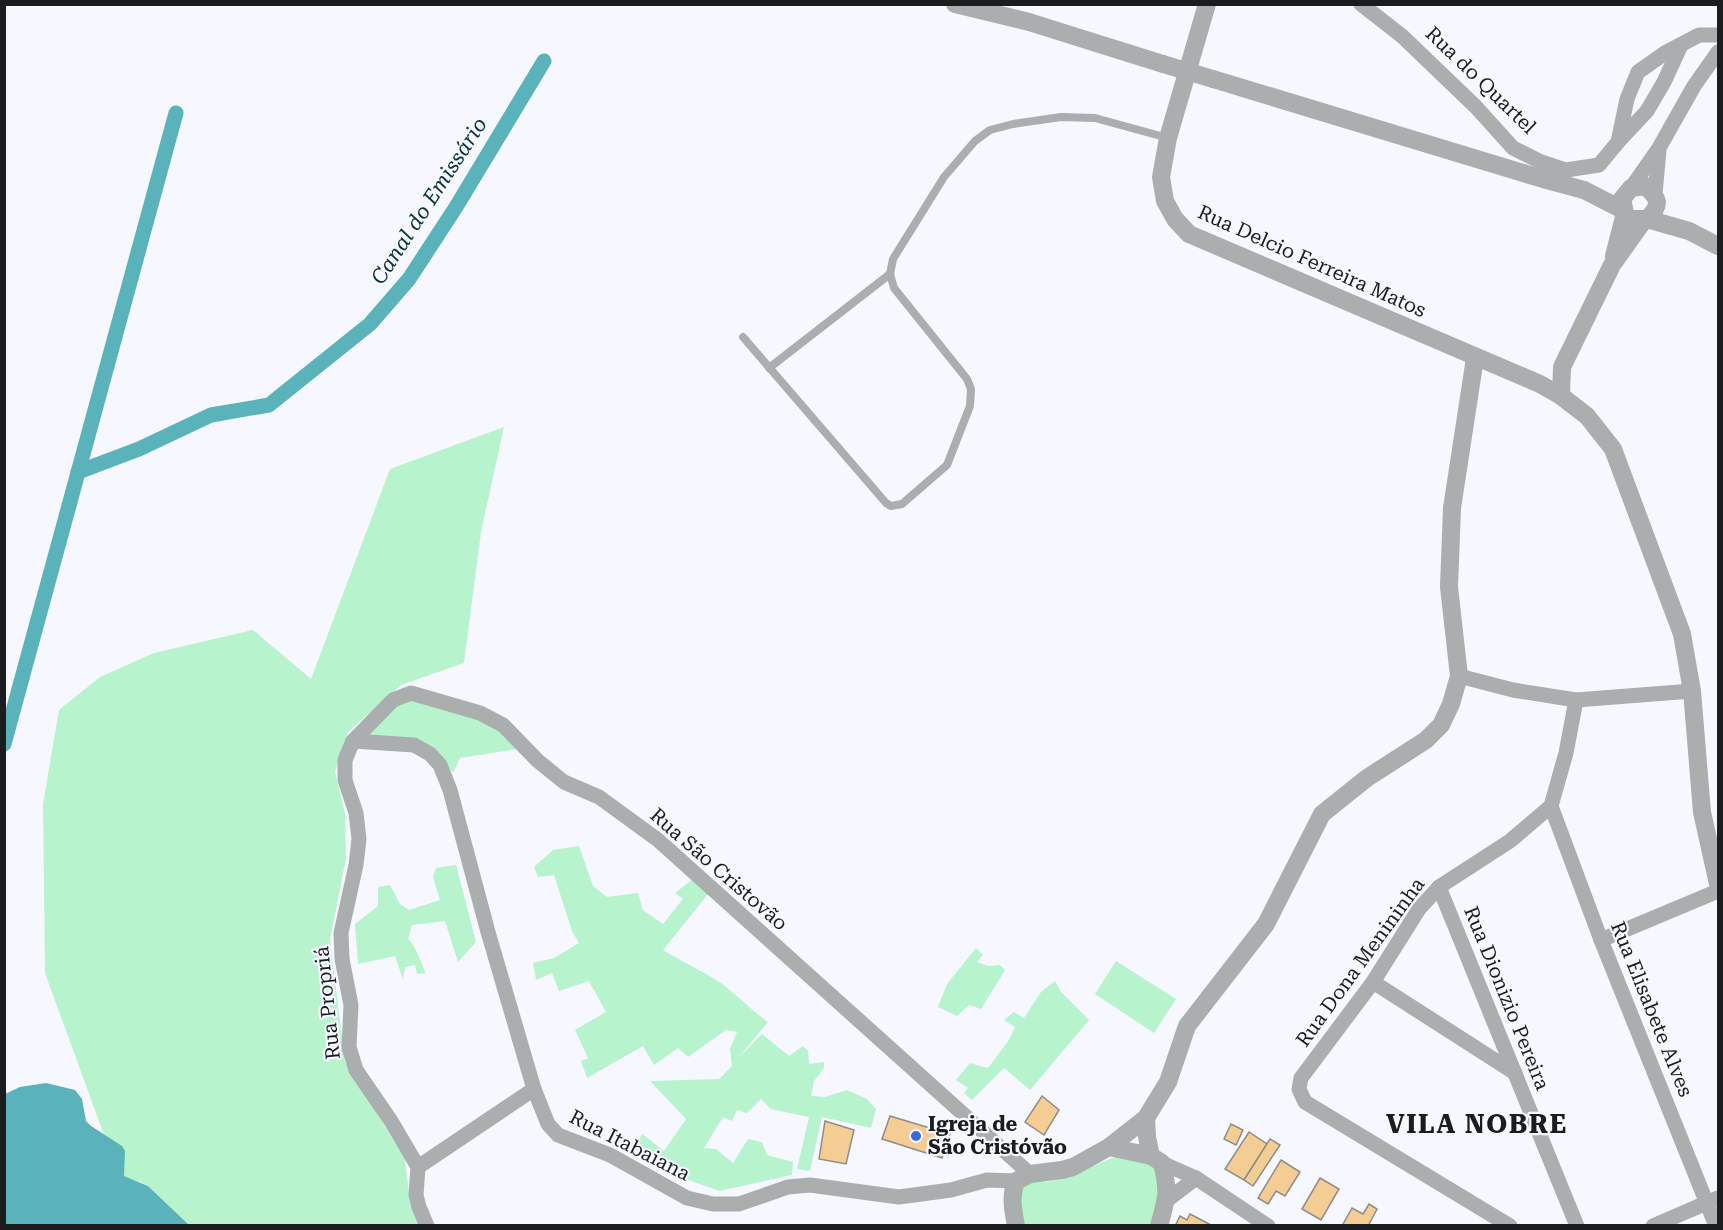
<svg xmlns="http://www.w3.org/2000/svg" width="1723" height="1230" font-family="'Roboto Serif',serif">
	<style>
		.green { fill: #b7f3cd }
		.water { fill: #5ab2bb }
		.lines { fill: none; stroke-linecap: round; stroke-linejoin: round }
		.canal { stroke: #5ab2bb; stroke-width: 15 }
		.building { fill: #f3cd93; stroke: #908c86; stroke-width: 1.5 }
		.service { stroke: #aaaeae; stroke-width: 8 }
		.minor { stroke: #aaaeae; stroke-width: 15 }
		.tertiary { stroke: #aaaeae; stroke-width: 18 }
		.tertiary-bridge { stroke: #aaaeae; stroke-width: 18 }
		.poi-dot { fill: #3f69da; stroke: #f6f7ff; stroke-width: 2 }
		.labels { text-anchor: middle; stroke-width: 4.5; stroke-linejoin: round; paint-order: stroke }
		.street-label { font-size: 20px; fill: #1b1c1e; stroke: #f6f7ff }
		.poi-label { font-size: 20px; font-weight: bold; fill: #1b1c1e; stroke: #f6f7ff; text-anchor: start }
		.water-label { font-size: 21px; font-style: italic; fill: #063337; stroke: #f6f7ff }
		.district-label { font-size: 26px; font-weight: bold; letter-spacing: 1.5px; fill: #1b1c1e; stroke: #f6f7ff }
	</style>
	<rect width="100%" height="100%" fill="#f6f7ff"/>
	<g class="green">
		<path d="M 504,427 L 481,532 L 464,663 L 401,685 L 348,732 L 335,772 L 345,813 L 346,858 L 330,940 L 345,1062 L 405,1159 L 410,1202 L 420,1225 L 189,1225 L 148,1186 L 141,1182 L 119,1176 L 45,973 L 43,804 L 59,710 L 100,677 L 154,653 L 253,630 L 311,679 L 390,469 Z"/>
		<path d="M 413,698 L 478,718 L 501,731 L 518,749 L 460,758 L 453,773 L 436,753 L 363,736 L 396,704 Z"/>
		<path d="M 579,846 L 593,886 L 607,897 L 638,893 L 643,910 L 663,924 L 683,899 L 675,893 L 693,879 L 709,893 L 663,950 C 682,962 703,971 721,983 C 737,995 751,1010 768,1022 L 739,1057 L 762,1034 L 789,1056 L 803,1046 L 808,1051 L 809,1064 L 824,1062 L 824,1068 L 814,1081 L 811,1096 L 825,1097 L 847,1090 L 867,1099 L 876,1109 L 871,1128 L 822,1117 L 810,1171 L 797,1169 L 809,1117 L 771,1109 L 761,1099 L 747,1113 L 737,1110 L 732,1121 L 723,1117 L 704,1148 L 716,1149 L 733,1163 L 748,1139 L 762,1142 L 767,1155 L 793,1162 L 792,1175 L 719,1191 L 686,1179 L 634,1149 L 642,1134 L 664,1151 L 686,1119 L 650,1081 L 719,1079 L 732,1066 L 730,1049 L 737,1032 L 726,1030 L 688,1057 L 678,1048 L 654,1065 L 643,1046 L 587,1078 L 581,1061 L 588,1058 L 575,1030 L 606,1012 L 589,981 L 559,991 L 552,973 L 536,980 L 533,963 L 554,958 L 579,943 L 572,931 L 554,875 L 538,877 L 534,867 L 553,850 Z"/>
		<path d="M 456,865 L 476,942 L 458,962 L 445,921 L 412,925 L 408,939 C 418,949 419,960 426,973 L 417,974 L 415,965 L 405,967 L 403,979 L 395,956 L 358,964 L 355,924 L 378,906 L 378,887 L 390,885 L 400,904 L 409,910 L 440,900 L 433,877 L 436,868 Z"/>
		<path d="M 976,948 L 983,955 L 977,962 L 988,966 L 1000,965 L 1005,970 L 981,1009 L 969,1005 L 957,1016 L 938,1007 L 947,984 Z"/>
		<path d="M 1116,961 L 1176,999 L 1154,1033 L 1095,994 Z"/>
		<path d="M 1055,981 L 1061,992 L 1089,1020 L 1030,1090 L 1004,1068 L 972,1100 L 964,1093 L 968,1088 L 956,1080 L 970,1063 L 988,1068 L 1009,1040 L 1015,1027 L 1004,1020 L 1014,1012 L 1024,1018 L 1041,992 Z"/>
		<path d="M 1133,1155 C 1138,1157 1147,1159 1151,1163 C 1170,1181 1158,1205 1150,1226 L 1025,1225 L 1019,1210 L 1021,1186 L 1030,1178 L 1046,1182 L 1062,1179 L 1112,1158 Z"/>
	</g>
	<path class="water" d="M 46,1083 L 75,1090 L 82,1099 L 86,1121 L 91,1126 L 122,1146 L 125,1151 L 124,1176 L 148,1186 L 189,1225 L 5,1225 L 5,1094 L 20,1087 Z"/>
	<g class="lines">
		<g class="canal">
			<path d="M 78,472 L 139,449 L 211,415 L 269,405 L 370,324 L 409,279 L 456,207 L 544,61"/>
			<path d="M 4,744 L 176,113"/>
		</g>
	</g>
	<g class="building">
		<path d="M 1042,1096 L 1059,1110 L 1044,1135 L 1025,1122 Z"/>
		<path d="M 890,1116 L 950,1134 L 942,1158 L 882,1139 Z"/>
		<path d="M 825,1121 L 854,1130 L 846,1164 L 819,1159 Z"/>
		<path d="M 1231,1124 L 1243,1130 L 1236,1145 L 1224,1139 Z"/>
		<path d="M 1249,1132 L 1267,1144 L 1244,1180 L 1225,1169 Z"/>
		<path d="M 1270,1139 L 1280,1145 L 1253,1186 L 1244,1180 Z"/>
		<path d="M 1281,1160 L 1300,1172 L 1285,1196 L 1276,1191 L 1268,1204 L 1258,1198 Z"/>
		<path d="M 1320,1178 L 1339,1189 L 1321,1220 L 1302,1209 Z"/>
		<path d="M 1369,1204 L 1377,1209 L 1368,1226 L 1342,1226 L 1352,1208 L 1363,1214 Z"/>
		<path d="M 1190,1214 L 1211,1225 L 1211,1226 L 1175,1226 L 1180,1216 L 1187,1220 Z"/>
	</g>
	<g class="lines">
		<g class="service">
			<path d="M 743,337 L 886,503 L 891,506 L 902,504 L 947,465 L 970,406 L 971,389 L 967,379 L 894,288 L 890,274 L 893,259 L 944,177 L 975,141 L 990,130 L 1013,124 L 1061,117 L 1095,118 L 1168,138"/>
			<path d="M 769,368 L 890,274"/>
		</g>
		<g class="minor">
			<path d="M 1361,4 L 1402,36 L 1476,107 L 1513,148 L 1539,161 L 1566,170 L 1599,165 L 1618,142 L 1627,99 L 1638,72 L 1665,53 L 1699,35 L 1718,35"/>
			<path d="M 1618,142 L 1647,111 L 1664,82 L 1681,45"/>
			<path d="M 1631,188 L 1659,148 L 1694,86 L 1718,52"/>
			<path d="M 1655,194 L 1659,150"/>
			<path d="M 1459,676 L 1513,690 L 1576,700 L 1692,691"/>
			<path d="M 353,741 L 414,745 L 430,754 L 440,765 L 450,790 L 488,932 L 534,1089 L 548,1124 L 558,1135 L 610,1155 L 687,1198 L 713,1204 L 739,1204 L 788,1187 L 810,1185 L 899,1197 L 951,1190 L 987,1180 L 1016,1181"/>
			<path d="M 1551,806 L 1601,940 L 1716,1226"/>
			<path d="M 1439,887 L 1577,1226"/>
			<path d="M 1601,940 L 1718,891"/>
			<path d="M 1373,982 L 1515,1073"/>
			<path d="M 1162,1163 L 1196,1178 L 1268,1226"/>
			<path d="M 418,1167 L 534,1089"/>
			<path d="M 1166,1201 L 1196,1178"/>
			<path d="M 427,1226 L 419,1207 L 416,1195 L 418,1167 L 391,1121 L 356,1070 L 349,1047 L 351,1005 L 342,959 L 341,933 L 356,865 L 359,839 L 356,813 L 345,780 L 345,760 L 353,741 L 393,700 L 411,693 L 480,713 L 503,725 L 538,761 L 564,782 L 599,797 L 658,840 L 1030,1174"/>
			<path d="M 1510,1226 L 1305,1102 L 1299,1089 L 1301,1078 L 1373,982 L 1419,909 L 1439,887 L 1510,841 L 1551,806 L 1566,753 L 1576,700"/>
			<path d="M 1653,1226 L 1718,1198"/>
		</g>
		<g class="tertiary">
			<path d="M 955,4 L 1029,22 L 1163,64"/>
			<path d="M 1207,4 L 1168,138 L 1161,177 L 1165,201 L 1175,219 L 1189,234 L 1540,384 L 1561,396 L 1587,416 L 1613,449 L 1682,634 L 1692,691 L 1702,812 L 1718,884"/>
			<path d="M 1213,79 L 1543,179 L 1584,190 L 1623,210"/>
			<path d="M 1647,219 L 1689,231 L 1718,246"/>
			<path d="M 1614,256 L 1625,213 L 1622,199 L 1631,188 L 1645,186 C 1659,198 1662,205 1647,219 L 1634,219"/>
			<path d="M 1561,396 L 1562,367 L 1612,265 L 1644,220"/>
			<path d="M 1146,1118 L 1147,1137 L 1151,1156"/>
			<path d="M 1109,1147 L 1151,1156 L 1162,1163 C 1169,1191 1167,1198 1159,1226"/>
			<path d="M 1016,1226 C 1013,1209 1010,1197 1016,1181 L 1030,1174 L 1062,1170 L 1073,1167 L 1109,1147 L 1146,1118 L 1168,1082 L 1187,1026 L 1266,924 L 1322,814 L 1367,778 L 1426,740 L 1441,725 L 1451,704 L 1459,676 L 1449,587 L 1452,508 L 1475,358"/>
		</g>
		<path class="tertiary-bridge" d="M 1163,64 L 1213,79"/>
	</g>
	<circle class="poi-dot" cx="916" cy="1136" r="6"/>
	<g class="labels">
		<g class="street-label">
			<text transform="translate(1481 80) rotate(44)" y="7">Rua do Quartel</text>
			<text transform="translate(1312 261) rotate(24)" y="7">Rua Delcio Ferreira Matos</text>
			<text transform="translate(719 869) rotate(41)" y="7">Rua São Cristovão</text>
			<text transform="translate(1360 962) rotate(-54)" y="7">Rua Dona Menininha</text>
			<text transform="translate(1507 998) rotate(68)" y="7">Rua Dionizio Pereira</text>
			<text transform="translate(327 1003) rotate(-96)" y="7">Rua Propriá</text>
			<text transform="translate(1652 1009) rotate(68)" y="7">Rua Elisabete Alves</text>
			<text transform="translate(630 1145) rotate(27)" y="7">Rua Itabaiana</text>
		</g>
		<g class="poi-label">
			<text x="928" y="1131">Igreja de<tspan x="928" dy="23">São Cristóvão</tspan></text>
		</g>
		<g class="water-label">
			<text transform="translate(429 201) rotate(-57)" y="7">Canal do Emissário</text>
		</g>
		<g class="district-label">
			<text x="1477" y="1133">VILA NOBRE</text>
		</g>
	</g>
	<rect width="1723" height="1230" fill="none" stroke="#1b1c1e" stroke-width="12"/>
</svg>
